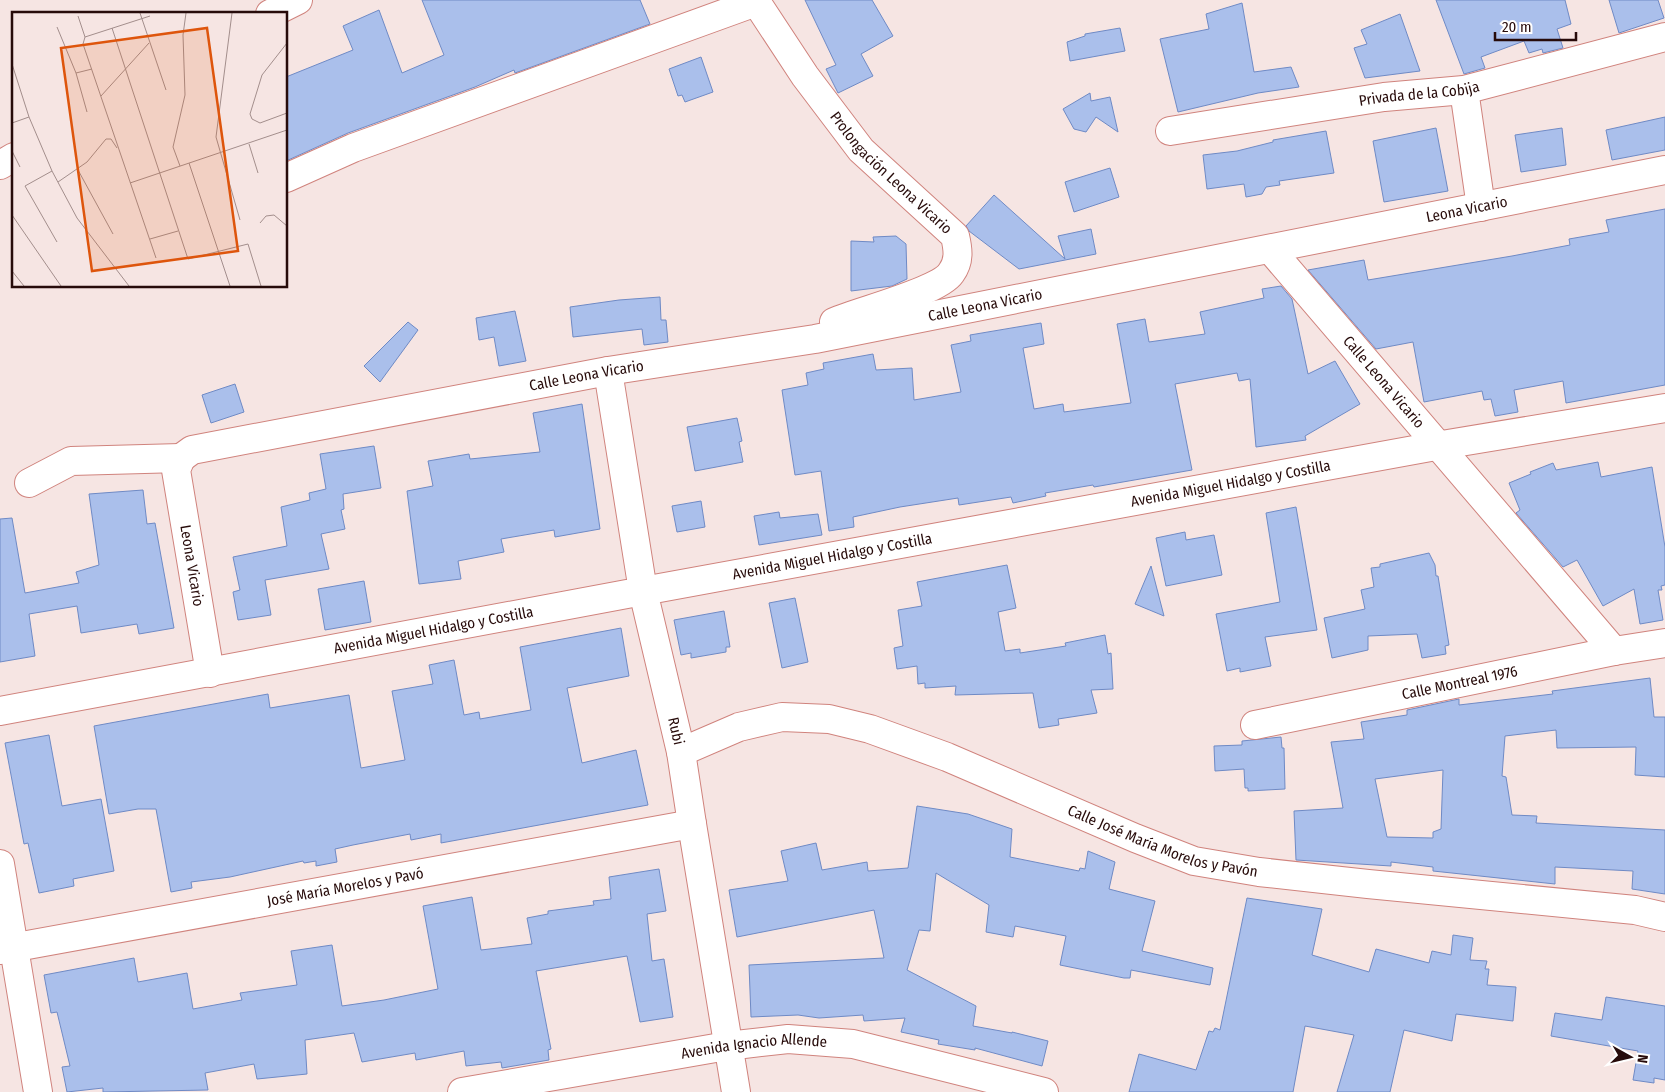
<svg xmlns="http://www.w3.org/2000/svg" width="1665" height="1092" font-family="'Fira Sans Condensed',sans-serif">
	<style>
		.building { fill: #aabfeb; stroke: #6f8ac5; fill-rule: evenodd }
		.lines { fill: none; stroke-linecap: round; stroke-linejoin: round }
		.street-casing { stroke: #d0837d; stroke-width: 30 }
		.secondary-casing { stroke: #d0837d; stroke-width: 30 }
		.street { stroke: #fff; stroke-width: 28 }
		.secondary { stroke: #fff; stroke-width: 28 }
		.labels { text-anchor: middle; stroke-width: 4; stroke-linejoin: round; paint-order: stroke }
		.street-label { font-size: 15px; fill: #270b0a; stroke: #fff }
		.inset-road { fill: none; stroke: #a38e8c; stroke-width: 1 }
		.view { fill: #de550c; fill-opacity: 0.15; stroke: #de550c; stroke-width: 2.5 }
		.inset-edge { fill: none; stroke: #270b0a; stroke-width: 2.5 }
	</style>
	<rect width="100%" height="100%" fill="#f6e5e3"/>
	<g class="building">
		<path d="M 422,0 L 640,0 L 650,24 L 515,73 L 514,70 L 475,87 L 348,133 L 286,161 L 286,77 L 353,50 L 343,26 L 379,10 L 402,73 L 444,55 Z"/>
		<path d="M 805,0 L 872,0 L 893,36 L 861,54 L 873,76 L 838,93 L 826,69 L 836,65 Z"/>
		<path d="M 1436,0 L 1565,0 L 1571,24 L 1557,29 L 1563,48 L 1543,53 L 1542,49 L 1529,53 L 1524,41 L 1481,57 L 1485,68 L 1464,74 Z"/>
		<path d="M 1609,0 L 1658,0 L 1664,18 L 1619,33 Z"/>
		<path d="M 1242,3 L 1254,72 L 1291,67 L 1299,87 L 1258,93 L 1178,112 L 1160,39 L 1209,29 L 1206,14 Z"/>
		<path d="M 1400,14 L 1420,71 L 1365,78 L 1354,48 L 1367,44 L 1361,30 Z"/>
		<path d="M 1120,28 L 1125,51 L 1070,61 L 1067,42 L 1085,36 L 1085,34 Z"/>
		<path d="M 701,57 L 713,92 L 685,102 L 682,95 L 678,96 L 669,69 Z"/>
		<path d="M 1090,93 L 1091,101 L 1110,97 L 1118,132 L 1096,117 L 1086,132 L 1074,129 L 1063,109 Z"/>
		<path d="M 1665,117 L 1665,150 L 1612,160 L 1606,130 Z"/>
		<path d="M 1436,128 L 1448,191 L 1384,202 L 1373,141 Z"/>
		<path d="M 1562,128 L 1566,165 L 1521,172 L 1515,135 Z"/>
		<path d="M 1326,131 L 1334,173 L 1279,181 L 1280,185 L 1266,187 L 1262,194 L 1246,197 L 1244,184 L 1207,189 L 1203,155 L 1237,151 L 1273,142 L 1273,140 Z"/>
		<path d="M 1110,168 L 1119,197 L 1074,212 L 1065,182 Z"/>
		<path d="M 994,195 L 1065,259 L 1058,236 L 1091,229 L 1096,254 L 1019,269 L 969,231 L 966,226 Z"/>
		<path d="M 1665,209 L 1665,385 L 1566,403 L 1563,381 L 1514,390 L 1518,412 L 1495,416 L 1491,399 L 1484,400 L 1482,391 L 1424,402 L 1413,342 L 1376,349 L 1308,270 L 1364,260 L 1368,280 L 1512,256 L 1570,245 L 1569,239 L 1609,232 L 1606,220 Z"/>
		<path d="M 896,236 L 906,244 L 907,279 L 892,286 L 851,291 L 851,241 L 874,242 L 873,237 Z"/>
		<path d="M 1281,286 L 1292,299 L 1308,374 L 1335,361 L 1360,404 L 1305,436 L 1306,440 L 1256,447 L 1250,379 L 1239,381 L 1237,373 L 1175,384 L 1192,470 L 1094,487 L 1093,485 L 1045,493 L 1046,496 L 1013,503 L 1011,497 L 959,505 L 958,498 L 900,507 L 853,517 L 854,527 L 829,531 L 821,471 L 795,475 L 782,390 L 808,385 L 806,373 L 824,369 L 823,363 L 873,354 L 876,370 L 912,368 L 914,400 L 961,392 L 951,345 L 971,341 L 970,335 L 1041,323 L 1044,344 L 1023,348 L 1034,409 L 1063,404 L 1064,412 L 1131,403 L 1117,324 L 1145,319 L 1149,342 L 1205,334 L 1200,312 L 1264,298 L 1262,289 Z"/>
		<path d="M 660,297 L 661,320 L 666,320 L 668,342 L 644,345 L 642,329 L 573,337 L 570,307 L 619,300 Z"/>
		<path d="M 515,311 L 526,361 L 499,366 L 494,337 L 479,340 L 476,318 Z"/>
		<path d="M 408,322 L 418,330 L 380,382 L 364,366 Z"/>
		<path d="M 235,384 L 244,412 L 211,423 L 202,395 Z"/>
		<path d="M 582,404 L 600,529 L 555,537 L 554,530 L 501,539 L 504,552 L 458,561 L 461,579 L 419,584 L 407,491 L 433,486 L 428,461 L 469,454 L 470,459 L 540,452 L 533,413 Z"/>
		<path d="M 737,418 L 742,441 L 739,442 L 743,462 L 695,471 L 687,427 Z"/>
		<path d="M 374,446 L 381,488 L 343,494 L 344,509 L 341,510 L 345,529 L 321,534 L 329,569 L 265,580 L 271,615 L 238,620 L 233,592 L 240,590 L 233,557 L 287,546 L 281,507 L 310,500 L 309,493 L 326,489 L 320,454 Z"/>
		<path d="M 1598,462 L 1601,477 L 1652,467 L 1665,547 L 1665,585 L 1661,586 L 1662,590 L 1658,590 L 1663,620 L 1640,624 L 1634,589 L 1603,606 L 1577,560 L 1563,567 L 1516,513 L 1520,510 L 1509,483 L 1531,474 L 1530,472 L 1553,463 L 1556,470 Z"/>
		<path d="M 143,490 L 147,524 L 155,523 L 174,628 L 139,634 L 137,624 L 81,633 L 77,606 L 29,614 L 35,656 L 0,662 L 0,519 L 12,518 L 25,593 L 79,583 L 76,572 L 99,565 L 89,494 Z"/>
		<path d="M 701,501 L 705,527 L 677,532 L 672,506 Z"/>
		<path d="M 1296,507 L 1317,630 L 1265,637 L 1271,666 L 1240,672 L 1240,668 L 1227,671 L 1216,614 L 1280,602 L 1266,513 Z"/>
		<path d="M 779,512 L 780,518 L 818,514 L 822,535 L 759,545 L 754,516 Z"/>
		<path d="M 1185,532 L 1186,540 L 1214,535 L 1222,575 L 1166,586 L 1156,538 Z"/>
		<path d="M 1429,553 L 1435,565 L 1436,576 L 1438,576 L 1449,645 L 1445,646 L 1446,654 L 1422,658 L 1417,634 L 1368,636 L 1368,650 L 1332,658 L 1324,618 L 1365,609 L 1361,590 L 1374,587 L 1371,568 L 1380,567 L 1380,564 Z"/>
		<path d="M 1007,565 L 1016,608 L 998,612 L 1005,651 L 1020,649 L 1020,653 L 1066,646 L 1065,643 L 1105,635 L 1108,654 L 1111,653 L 1113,689 L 1091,690 L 1097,713 L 1058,719 L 1059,725 L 1039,728 L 1033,693 L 955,695 L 956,686 L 925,688 L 925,683 L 918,684 L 917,666 L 897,669 L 894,648 L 903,646 L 898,610 L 922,606 L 917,582 Z"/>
		<path d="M 1151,566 L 1164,616 L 1135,604 Z"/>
		<path d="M 364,581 L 371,622 L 325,630 L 318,589 Z"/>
		<path d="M 795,598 L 808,662 L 782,668 L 769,603 Z"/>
		<path d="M 724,611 L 730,647 L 726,647 L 726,652 L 691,658 L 691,653 L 681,655 L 674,620 Z"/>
		<path d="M 621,628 L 629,676 L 567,688 L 582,763 L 636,750 L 648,805 L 441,843 L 441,834 L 411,840 L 410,834 L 353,845 L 335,849 L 337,862 L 316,866 L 316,861 L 304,863 L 303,861 L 230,877 L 191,882 L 192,888 L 171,892 L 156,809 L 138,809 L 109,814 L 94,726 L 268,694 L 270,708 L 349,695 L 361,768 L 405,760 L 392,691 L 433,684 L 429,665 L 454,660 L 464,715 L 479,712 L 480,719 L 531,710 L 520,647 Z"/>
		<path d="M 1650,678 L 1654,717 L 1665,717 L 1665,777 L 1635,775 L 1636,747 L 1557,748 L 1556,730 L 1505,736 L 1502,776 L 1506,777 L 1512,815 L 1537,816 L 1536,823 L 1665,830 L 1665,894 L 1632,889 L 1633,871 L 1555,867 L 1555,884 L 1433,871 L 1433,867 L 1391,862 L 1391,866 L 1296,860 L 1294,811 L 1343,808 L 1331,742 L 1364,739 L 1361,722 L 1407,715 L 1407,710 L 1459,699 L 1459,705 L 1553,694 L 1552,691 ZM 1443,770 L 1441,829 L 1433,832 L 1433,838 L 1387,837 L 1375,779 Z"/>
		<path d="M 49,735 L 62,806 L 101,799 L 114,871 L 73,879 L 74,886 L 39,893 L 28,843 L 24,844 L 5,743 Z"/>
		<path d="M 1281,737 L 1282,748 L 1284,748 L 1285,789 L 1248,791 L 1248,788 L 1245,788 L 1244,769 L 1215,771 L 1214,746 L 1242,745 L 1242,741 Z"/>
		<path d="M 917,806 L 968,814 L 1012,829 L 1010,857 L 1079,871 L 1080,868 L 1085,869 L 1088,851 L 1115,862 L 1109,889 L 1155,901 L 1142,951 L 1213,968 L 1210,985 L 1131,970 L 1130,978 L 1124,978 L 1060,965 L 1066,936 L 1015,926 L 1013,937 L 986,932 L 989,905 L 936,873 L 930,931 L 919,930 L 907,970 L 976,1006 L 973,1026 L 1012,1033 L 1012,1032 L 1048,1041 L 1042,1066 L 975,1048 L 975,1050 L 938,1044 L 939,1040 L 901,1032 L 905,1018 L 864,1021 L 863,1015 L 819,1018 L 798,1015 L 751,1017 L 749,965 L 884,958 L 874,910 L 737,937 L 729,890 L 788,881 L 781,851 L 816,843 L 822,870 L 867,862 L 868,871 L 908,868 Z"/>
		<path d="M 659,869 L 666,911 L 647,914 L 652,961 L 664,959 L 673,1017 L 640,1022 L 627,956 L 536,971 L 551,1049 L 548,1050 L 549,1060 L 502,1068 L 501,1062 L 466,1066 L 464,1051 L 416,1060 L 415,1053 L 362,1062 L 354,1033 L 305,1040 L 307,1074 L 257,1079 L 254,1064 L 205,1073 L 208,1090 L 103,1092 L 103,1088 L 67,1092 L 62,1067 L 70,1066 L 57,1012 L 51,1013 L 44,975 L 134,958 L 138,982 L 187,973 L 193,1009 L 242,1000 L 240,993 L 297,985 L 291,951 L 332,945 L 342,1006 L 384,1000 L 438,989 L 423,906 L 472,897 L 481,950 L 532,944 L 527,918 L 548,914 L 548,911 L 594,905 L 593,901 L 611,899 L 609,877 Z"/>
		<path d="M 1247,898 L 1322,909 L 1312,955 L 1369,972 L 1376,949 L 1429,963 L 1432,951 L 1451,955 L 1453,935 L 1473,938 L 1470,960 L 1487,961 L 1485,969 L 1489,969 L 1487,985 L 1516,987 L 1513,1021 L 1456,1014 L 1452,1041 L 1404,1030 L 1390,1092 L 1337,1092 L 1354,1035 L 1305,1026 L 1293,1092 L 1129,1092 L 1139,1054 L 1196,1070 L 1209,1031 L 1213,1032 L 1215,1028 L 1220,1030 Z"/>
		<path d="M 1606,997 L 1665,1006 L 1665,1080 L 1654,1078 L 1654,1083 L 1633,1080 L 1638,1051 L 1551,1036 L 1555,1013 L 1602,1020 Z"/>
	</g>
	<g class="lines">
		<g class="street-casing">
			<g id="street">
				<path id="s1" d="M 755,0 L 805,76 L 861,150 L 955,236 C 958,249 960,261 951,273 C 938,292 859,311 834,322"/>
				<path d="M 1464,90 L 1481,207"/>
				<path id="s2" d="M 1170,131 L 1384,97 L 1464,90 L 1665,37"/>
				<path d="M 286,178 L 353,148 L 756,2"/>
				<path id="s3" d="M 1270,249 L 1614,651"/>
				<path id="s4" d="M 181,458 L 192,450 L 608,371 L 815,339 L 1665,170"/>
				<path id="s5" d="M 181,458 L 176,470 L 210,673"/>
				<path d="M 29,483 L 71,461 L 181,458"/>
				<path id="s6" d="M 0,711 L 643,591 L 608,371"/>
				<path id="s7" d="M 1255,725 L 1614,651 L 1665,643"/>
				<path d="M 692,824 L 736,1092"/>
				<path d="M 0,864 L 38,1092"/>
				<path id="s8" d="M 462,1092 L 727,1046 L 788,1039 L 853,1044 L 1044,1092"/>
			</g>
		</g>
		<g class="secondary-casing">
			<g id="secondary">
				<path d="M 270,14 L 298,0"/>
				<path d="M 0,165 L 14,157"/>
				<path id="s9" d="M 681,752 L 739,727 L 782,717 L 829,719 L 870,729 L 947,757 L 1135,838 L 1194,861 L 1259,872 L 1368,884 L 1635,910 L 1665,917"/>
				<path id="s10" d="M 0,950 L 692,824 L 681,752 L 643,591 L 1436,446 L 1665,408"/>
			</g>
		</g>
		<use href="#street" class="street"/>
		<use href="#secondary" class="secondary"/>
	</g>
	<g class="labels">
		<g class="street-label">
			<text dy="5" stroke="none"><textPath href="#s2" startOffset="252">Privada de la Cobija</textPath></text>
			<text dy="5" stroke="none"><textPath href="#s1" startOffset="221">Prolongación Leona Vicario</textPath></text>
			<text dy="5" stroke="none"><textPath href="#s4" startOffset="1311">Leona Vicario</textPath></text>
			<text dy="5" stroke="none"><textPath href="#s4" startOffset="820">Calle Leona Vicario</textPath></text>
			<text dy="5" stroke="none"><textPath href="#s4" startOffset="415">Calle Leona Vicario</textPath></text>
			<text dy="5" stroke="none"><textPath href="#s3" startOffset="175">Calle Leona Vicario</textPath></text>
			<text dy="5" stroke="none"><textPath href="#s10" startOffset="1539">Avenida Miguel Hidalgo y Costilla</textPath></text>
			<text dy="5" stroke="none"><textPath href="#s10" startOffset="1134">Avenida Miguel Hidalgo y Costilla</textPath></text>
			<text dy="5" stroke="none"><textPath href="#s5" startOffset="110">Leona Vicario</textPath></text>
			<text dy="5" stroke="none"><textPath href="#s6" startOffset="441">Avenida Miguel Hidalgo y Costilla</textPath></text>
			<text dy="5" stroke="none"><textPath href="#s7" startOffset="209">Calle Montreal 1976</textPath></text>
			<text transform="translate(676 731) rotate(77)" y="5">Rubi</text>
			<text dy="5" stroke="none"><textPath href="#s9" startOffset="511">Calle José María Morelos y Pavón</textPath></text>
			<text dy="5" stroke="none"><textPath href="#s10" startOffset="351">José María Morelos y Pavó</textPath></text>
			<text dy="5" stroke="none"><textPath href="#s8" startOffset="296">Avenida Ignacio Allende</textPath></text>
		</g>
	</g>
	<g transform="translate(12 12)">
		<rect width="275" height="275" fill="#f6e5e3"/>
		<path class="inset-road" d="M 128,1 L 154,78M 220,1 L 204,125 L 228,208M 66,4 L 73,25 L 71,32 L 144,246M 45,15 L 64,61 L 75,100M 100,16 L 176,247 L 236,232 L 249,274M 73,25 L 138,4M 275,31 L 250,63 L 238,102 L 240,107 L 248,111 L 275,101M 0,52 L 17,105 L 40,159 L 65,206 L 117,274M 64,61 L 80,57M 89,84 L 137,31M 0,111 L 17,105M 237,132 L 246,161M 0,139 L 8,155M 177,151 L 218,274M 168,154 L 161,135 L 173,83 L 171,23 L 174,1M 66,158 L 101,222M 40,159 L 13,174 L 45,230M 46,170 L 75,150 L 94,127 L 99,127 L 105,136M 118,171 L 275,118M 0,203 L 49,274M 248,211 L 254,204 L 262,203 L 275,214M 138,227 L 166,219M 0,259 L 12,274"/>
		<path class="view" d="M 195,16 L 226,239 L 80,259 L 49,36 Z"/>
		<rect width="275" height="275" class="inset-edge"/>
	</g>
	<g transform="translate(1630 1057) rotate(98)" stroke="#ffffff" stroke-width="4" paint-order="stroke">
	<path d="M0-4L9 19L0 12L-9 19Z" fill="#270b0a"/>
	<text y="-8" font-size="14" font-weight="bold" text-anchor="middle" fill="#270b0a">N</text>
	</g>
	<path d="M1495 32v8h81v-8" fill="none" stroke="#270b0a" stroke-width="2.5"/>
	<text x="1502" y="32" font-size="15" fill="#270b0a" stroke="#ffffff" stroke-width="4" paint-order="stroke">20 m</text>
</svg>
